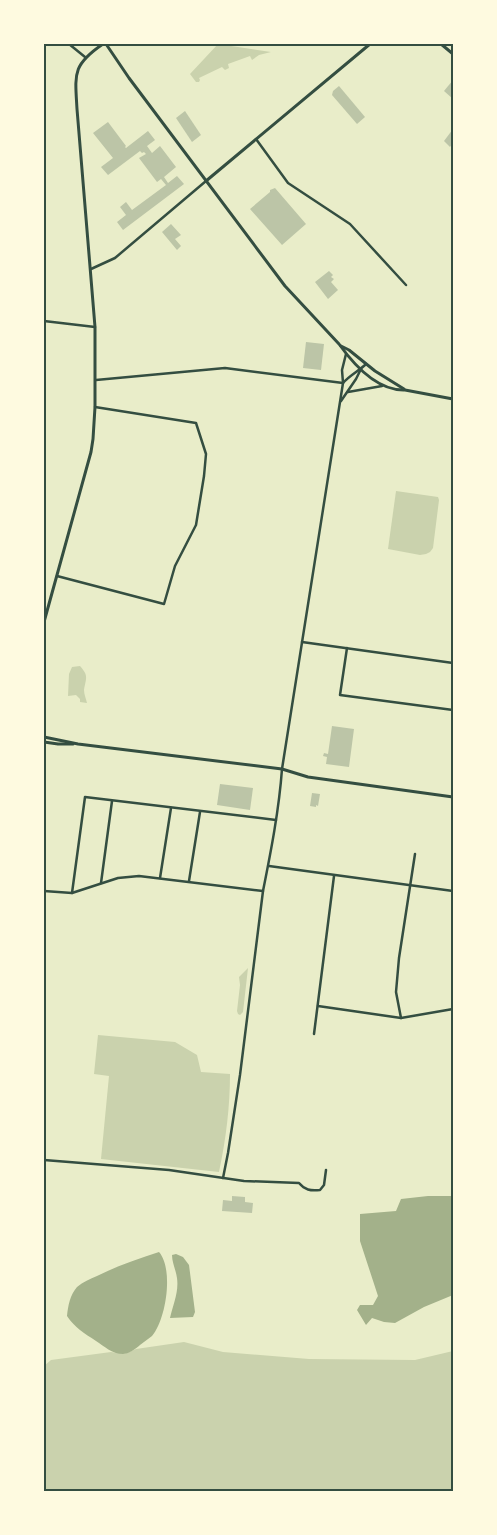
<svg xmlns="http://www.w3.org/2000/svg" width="497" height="1535" font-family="'DejaVu Sans',sans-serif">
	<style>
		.green { fill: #cad2ad }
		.water { fill: #a3b18a }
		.building { fill: #bcc5a7 }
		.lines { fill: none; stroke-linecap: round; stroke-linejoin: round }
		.minor { stroke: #344e41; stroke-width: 2.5 }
		.tertiary { stroke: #344e41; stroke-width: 3 }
		.neatline { fill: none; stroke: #344e41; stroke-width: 2 }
	</style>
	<rect width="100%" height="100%" fill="#e9edc9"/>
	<g class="green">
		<path d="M 218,44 L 271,52 L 259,55 L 252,60 L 250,56 L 228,64 L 229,68 L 225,70 L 222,67 L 199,78 L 200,80 L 199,82 L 196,82 L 190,74 Z"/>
		<path d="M 396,491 L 438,497 L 439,500 L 433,548 L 430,552 L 426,554 L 420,555 L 388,549 Z"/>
		<path d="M 80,666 C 89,676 86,678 84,690 C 84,694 86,699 87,703 L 80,702 L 80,699 L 76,695 L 68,696 L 69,674 L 72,667 Z"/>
		<path d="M 248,968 L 243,1012 L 240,1015 L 238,1014 L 237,1011 L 240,985 L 239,977 Z"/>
		<path d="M 98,1035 L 175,1042 L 197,1055 L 201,1072 L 230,1074 C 230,1107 226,1139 219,1172 L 101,1159 L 109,1076 L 94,1074 Z"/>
		<path d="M 184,1342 L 223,1352 L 309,1359 L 415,1360 L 453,1351 L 453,1491 L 44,1491 L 44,1366 L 51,1360 L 111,1352 L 124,1354 L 136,1349 Z"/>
	</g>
	<g class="water">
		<path d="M 428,1196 L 453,1196 L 453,1295 L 424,1307 L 395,1323 L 384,1322 L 372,1318 L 366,1325 L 357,1310 L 360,1305 L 373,1305 L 378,1296 L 360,1241 L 360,1214 L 396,1211 L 401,1199 Z"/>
		<path d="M 159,1252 C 174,1269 166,1320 152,1336 C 148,1339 144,1342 140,1345 C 136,1349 128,1354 123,1354 C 112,1354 104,1346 96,1341 C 84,1333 75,1328 67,1316 C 68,1306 70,1295 77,1287 C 83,1282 90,1279 97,1276 C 117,1266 138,1259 159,1252 Z"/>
		<path d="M 176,1254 L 183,1257 L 189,1265 L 195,1312 L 193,1317 L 170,1318 C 173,1305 179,1292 177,1278 C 176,1270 172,1263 172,1255 Z"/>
	</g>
	<g class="building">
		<path d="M 453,80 L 453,99 L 444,91 Z"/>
		<path d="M 339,86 L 365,117 L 357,124 L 332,95 L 333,91 Z"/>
		<path d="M 185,111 L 201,135 L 192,142 L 176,118 Z"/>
		<path d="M 108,122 L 126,146 L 125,147 L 126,148 L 148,131 L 155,140 L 147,146 L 152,153 L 160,146 L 176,167 L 164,177 L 168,183 L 177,176 L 184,184 L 123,230 L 117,222 L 126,215 L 120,207 L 126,202 L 132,210 L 166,185 L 161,179 L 157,182 L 139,158 L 146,154 L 144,152 L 142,153 L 140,151 L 108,175 L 101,167 L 113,158 L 93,133 Z"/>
		<path d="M 453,129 L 453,143 L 450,147 L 444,141 Z"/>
		<path d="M 275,188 L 306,224 L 282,245 L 250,209 L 270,192 L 270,190 Z"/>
		<path d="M 171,224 L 181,235 L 175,239 L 181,246 L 177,250 L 162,232 Z"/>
		<path d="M 329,271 L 333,275 L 331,277 L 334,279 L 331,282 L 338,290 L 328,299 L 315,282 Z"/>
		<path d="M 306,342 L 324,344 L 321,370 L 303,368 Z"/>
		<path d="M 332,726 L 354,729 L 349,767 L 326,764 L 327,757 L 323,756 L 324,753 L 328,754 Z"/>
		<path d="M 220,784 L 253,788 L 250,810 L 217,805 Z"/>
		<path d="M 312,793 L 320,794 L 318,806 L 316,805 L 316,807 L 310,806 Z"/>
		<path d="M 232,1196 L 245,1197 L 245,1202 L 253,1203 L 252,1213 L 222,1211 L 223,1200 L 232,1201 Z"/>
	</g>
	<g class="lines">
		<g class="minor">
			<path d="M 69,44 L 85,57"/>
			<path d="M 256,139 L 288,183 L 350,224 L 406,285"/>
			<path d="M 91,269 L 115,258 L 206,181"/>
			<path d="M 44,321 L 95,327"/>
			<path d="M 96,380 L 225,368 L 343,383"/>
			<path d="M 343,383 C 350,375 359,371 366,364"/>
			<path d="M 348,392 L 382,386"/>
			<path d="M 341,401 L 356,379 L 361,369"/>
			<path d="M 57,576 L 164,604 L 175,566 L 196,525 L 204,476 L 206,454 L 196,423 L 95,407"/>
			<path d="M 302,642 L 453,663"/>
			<path d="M 347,648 L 340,695 L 453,710"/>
			<path d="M 269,866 L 453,891"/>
			<path d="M 160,878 L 171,808"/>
			<path d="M 189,881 L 200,812"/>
			<path d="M 101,883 L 112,801"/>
			<path d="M 44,891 L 72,893 L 118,878 L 139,876 L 263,891"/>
			<path d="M 72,893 L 85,797 L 276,820"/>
			<path d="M 318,1006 L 401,1018 L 453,1009"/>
			<path d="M 401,1018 L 396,992 L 399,958 L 415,854"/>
			<path d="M 314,1034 L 334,876"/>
			<path d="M 44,1160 L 169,1170 L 244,1181 L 299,1183 C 305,1190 310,1191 320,1190 L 324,1185 L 326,1170"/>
			<path d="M 223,1178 L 228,1153 L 240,1075 L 263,891 C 271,851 279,810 282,769 L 343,383 L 342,370 L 346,354"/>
		</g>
		<g class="tertiary">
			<path d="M 106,44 L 129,78 L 285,286 L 339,344 C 354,365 377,391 405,390 L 453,399"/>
			<path d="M 441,44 L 453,54"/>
			<path d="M 206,181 L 370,44"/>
			<path d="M 341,346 L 349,350 L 375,371 L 404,389"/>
			<path d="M 44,622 L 91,452 L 93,439 L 95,407 L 95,327 L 77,109 C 75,74 72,65 103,44"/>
			<path d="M 44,737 L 78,744 L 282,769 L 308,777 L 453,797"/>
			<path d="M 44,742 L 58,744 L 73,744"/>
		</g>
	</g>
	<rect width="497" height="1535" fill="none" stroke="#fefae0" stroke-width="90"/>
	<rect x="45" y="45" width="407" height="1445" class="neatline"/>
</svg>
